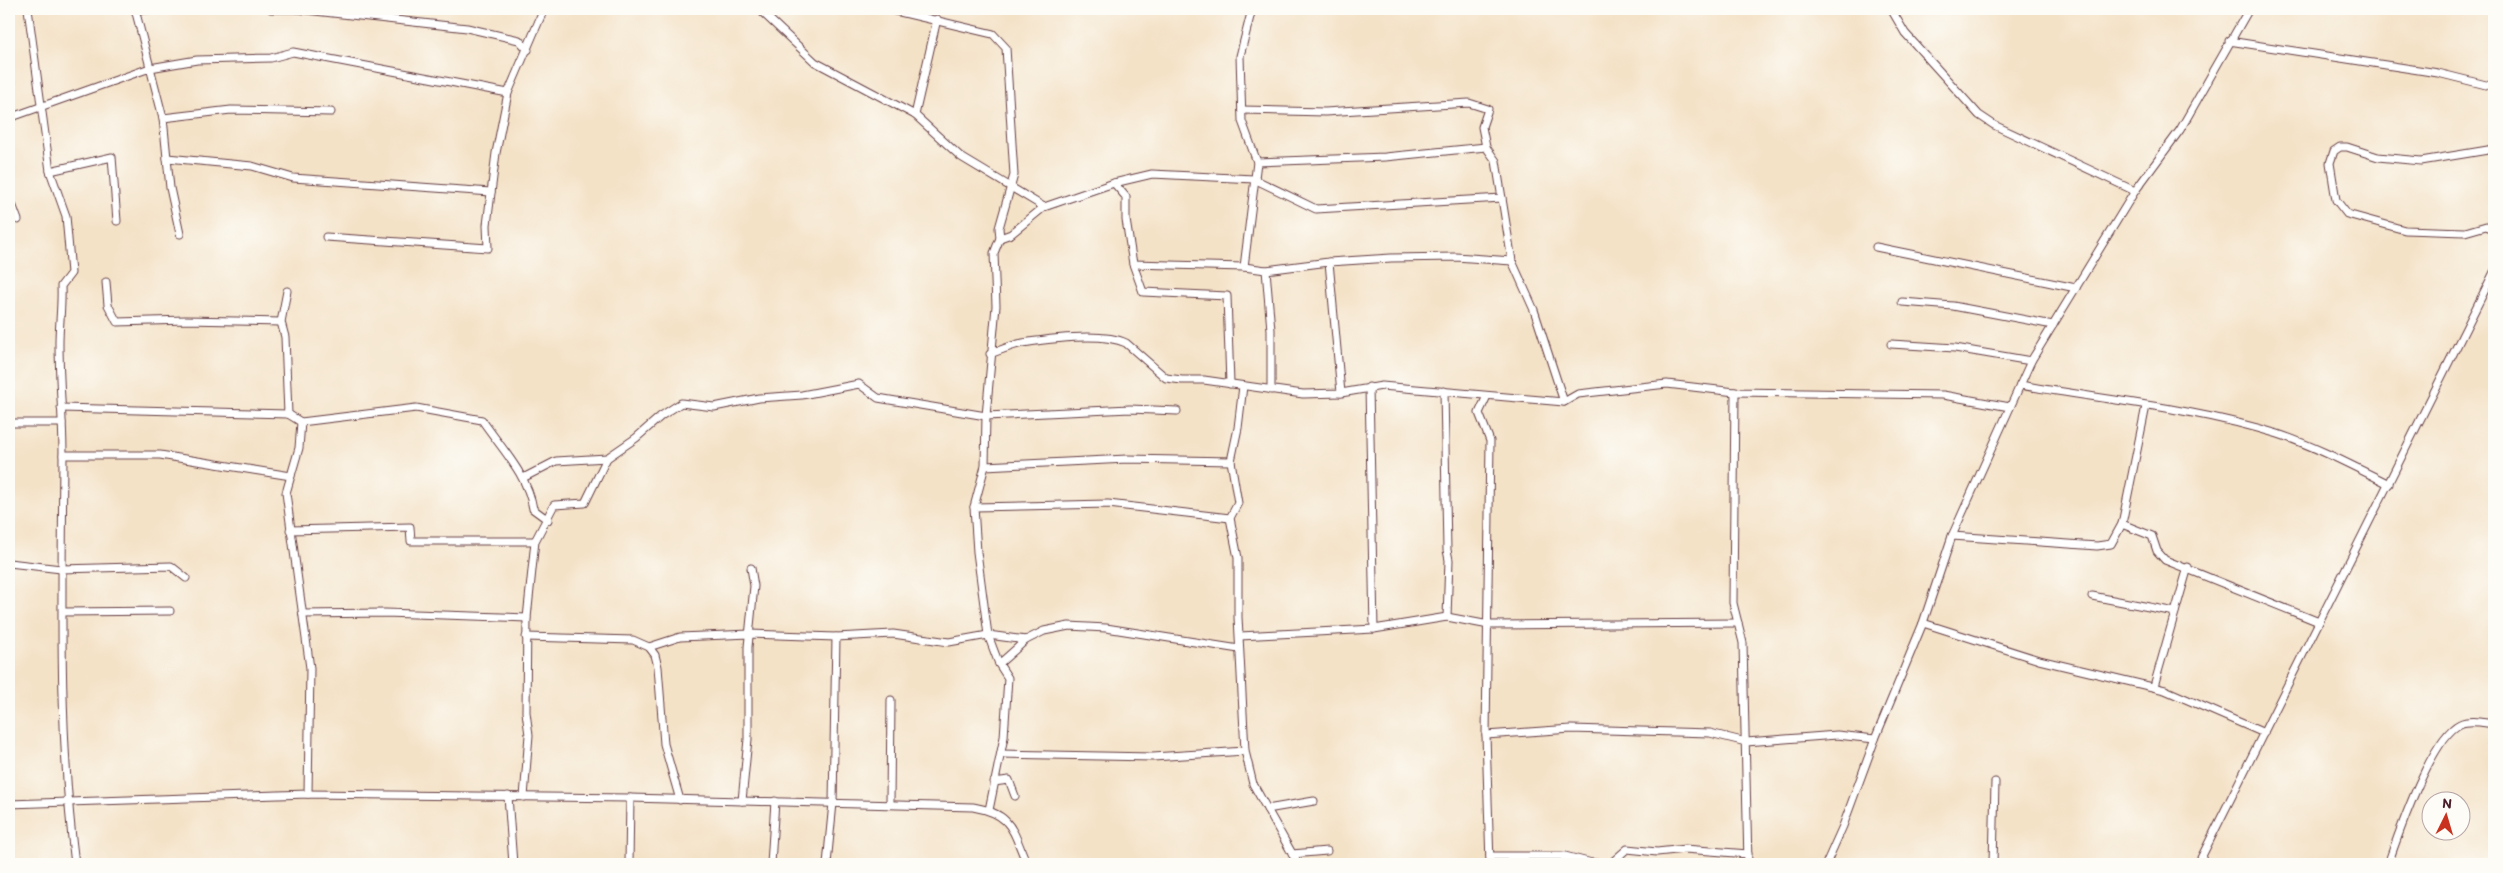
<svg xmlns="http://www.w3.org/2000/svg" width="2503" height="873" font-family="Itim,sans-serif">
	<style>
		.lines { fill: none; stroke-linecap: round; stroke-linejoin: round }
		.minor-casing { stroke: #643c42; stroke-width: 9 }
		.minor { stroke: #fff; stroke-width: 7 }
	</style>
	<rect width="100%" height="100%" fill="#fdfcf7"/>
	<filter id="ink" filterUnits="userSpaceOnUse"><feTurbulence type="fractalNoise" baseFrequency=".02" numOctaves="2"/><feDisplacementMap in="SourceGraphic" scale="10" xChannelSelector="R" yChannelSelector="G"/><feConvolveMatrix kernelMatrix="1 2 1 2 8 2 1 2 1" color-interpolation-filters="sRGB"/></filter>
	<filter id="wash" filterUnits="userSpaceOnUse"><feTurbulence type="fractalNoise" baseFrequency=".0096" numOctaves="4" result="noise"/><feDisplacementMap in="SourceGraphic" scale="20" xChannelSelector="R" yChannelSelector="G"/><feGaussianBlur stdDeviation="1.12" result="paint"/><feColorMatrix in="noise" values="0 0 0 0 0 0 0 0 0 0 0 0 0 0 0 0 0 1.4 0 .05"/><feComposite in="paint" operator="in"/></filter>
	<g filter="url(#wash)">
		<rect width="100%" height="100%" fill="#f4e2c7"/>
	</g>
	<g filter="url(#ink)">
		<g class="lines">
			<g class="minor-casing">
				<g id="minor">
					<path d="M 28,9 L 50,171 L 66,216 L 71,273 L 61,286 C 62,305 59,324 59,343 C 59,380 63,418 63,456 C 62,592 58,730 75,864"/>
					<path d="M 135,9 L 163,118 L 170,188 L 180,234"/>
					<path d="M 271,9 L 296,9"/>
					<path d="M 297,9 L 467,28 L 519,40 L 528,50"/>
					<path d="M 761,9 L 762,12 L 815,62 L 915,115 L 961,157 L 1044,207"/>
					<path d="M 887,9 L 993,34 L 1006,48 L 1014,175 L 999,228 L 1000,238 L 994,253 L 996,306 L 986,416 L 985,466 L 974,507 L 977,552 L 988,635 L 999,664 L 1008,678 L 1004,737 L 989,810"/>
					<path d="M 1891,9 L 1905,33 L 1979,115 L 1994,125 L 2135,191"/>
					<path d="M 136,10 L 168,9"/>
					<path d="M 2229,41 L 2438,73 L 2494,87"/>
					<path d="M 1242,110 L 1325,112 L 1469,103 L 1488,109 L 1482,127 L 1486,147 L 1496,161 L 1512,261 L 1534,310 L 1564,402"/>
					<path d="M 915,115 L 937,19"/>
					<path d="M 9,118 L 150,68 L 197,60 L 271,58 L 293,52 L 508,93"/>
					<path d="M 163,118 L 231,110 L 331,112"/>
					<path d="M 2494,149 L 2421,161 L 2378,157 L 2347,147 L 2340,147 L 2334,151 L 2330,163 L 2336,200 L 2347,214 L 2405,230 L 2465,232 L 2486,226 L 2494,229"/>
					<path d="M 167,158 L 252,166 L 293,178 L 491,192"/>
					<path d="M 1257,162 L 1385,157 L 1486,147"/>
					<path d="M 50,171 L 112,157 L 117,221"/>
					<path d="M 1114,183 L 1126,197 L 1126,220 L 1133,264 L 1143,292 L 1227,296 L 1230,384"/>
					<path d="M 9,196 L 18,220"/>
					<path d="M 326,237 L 488,248 L 487,225 L 496,153 L 508,93 L 544,9"/>
					<path d="M 1000,238 L 1011,234 L 1044,207 L 1114,183 L 1152,174 L 1254,179 L 1316,209 L 1502,198"/>
					<path d="M 1876,247 L 2076,288"/>
					<path d="M 1329,262 L 1341,393"/>
					<path d="M 1133,264 L 1244,267 L 1266,270 L 1329,262 L 1391,258 L 1456,257 L 1512,261"/>
					<path d="M 1244,267 L 1257,162 L 1242,121 L 1240,56 L 1252,9"/>
					<path d="M 1266,270 L 1271,330 L 1271,390"/>
					<path d="M 106,282 L 108,305 L 117,322 L 186,320 L 281,322"/>
					<path d="M 287,291 L 281,322 L 285,337 L 288,414"/>
					<path d="M 1902,302 L 1953,306 L 2053,325"/>
					<path d="M 1891,344 L 1955,348 L 2031,361"/>
					<path d="M 990,354 C 1001,350 1012,345 1023,343 C 1049,339 1103,332 1126,343 L 1166,378 L 1182,380 L 1204,380 L 1303,394 L 1341,393 L 1382,386 L 1564,402 L 1578,394 L 1667,384 L 1735,392 L 1943,395 L 2010,407"/>
					<path d="M 2020,385 C 2106,400 2195,408 2278,434 C 2317,447 2353,466 2389,484"/>
					<path d="M 1243,386 L 1238,428 L 1231,461 L 1238,503 L 1230,518 L 1238,558 L 1238,617 L 1245,751 L 1253,784 L 1298,864"/>
					<path d="M 1369,387 L 1374,629"/>
					<path d="M 1444,391 L 1447,550 L 1449,560 L 1447,617"/>
					<path d="M 1735,392 L 1733,603 L 1743,643 L 1748,864"/>
					<path d="M 1487,396 L 1479,413 L 1490,441 L 1486,735 L 1490,864"/>
					<path d="M 61,408 L 288,414 L 301,422 L 416,408 L 482,420 C 501,448 528,475 533,509 L 548,520"/>
					<path d="M 301,422 L 299,448 L 286,493 L 310,668 L 308,794"/>
					<path d="M 9,423 L 62,423"/>
					<path d="M 63,455 L 160,455 L 291,476"/>
					<path d="M 985,466 L 1127,459 L 1231,461"/>
					<path d="M 523,478 L 556,461 L 607,458"/>
					<path d="M 974,507 L 1108,504 L 1230,518"/>
					<path d="M 2122,524 L 2152,536 L 2157,551 L 2165,560 L 2319,622"/>
					<path d="M 290,530 L 410,527 L 411,541 L 535,541"/>
					<path d="M 1952,536 L 2097,546 L 2111,544 L 2122,524 L 2146,406"/>
					<path d="M 9,563 L 61,569 L 171,566 L 186,578"/>
					<path d="M 2092,596 L 2175,612"/>
					<path d="M 63,612 L 170,611"/>
					<path d="M 303,614 L 385,613 L 527,618"/>
					<path d="M 1923,623 L 2039,660 L 2165,690 L 2264,733"/>
					<path d="M 1240,636 L 1374,629 L 1447,617 L 1489,625 L 1738,623"/>
					<path d="M 526,637 L 633,640 L 649,647 L 655,655 L 658,667 L 664,744 L 680,800"/>
					<path d="M 649,647 L 680,637 L 750,634 L 836,637 L 893,634 L 949,642 L 988,635 L 1026,640"/>
					<path d="M 999,664 L 1026,640 L 1044,631 L 1069,626 L 1106,628 L 1239,649"/>
					<path d="M 2154,686 L 2188,567"/>
					<path d="M 1486,735 L 1571,729 L 1710,733 L 1746,742 L 1837,735 L 1875,739"/>
					<path d="M 1001,754 L 1153,757 L 1245,751"/>
					<path d="M 994,782 L 1009,780 L 1015,796"/>
					<path d="M 508,796 L 513,864"/>
					<path d="M 524,797 L 529,735 L 526,712 L 527,618 L 535,541 L 554,505 L 585,503 L 607,458 L 636,438 L 661,416 L 681,403 L 714,407 L 759,398 L 802,395 L 859,384 L 878,398 L 986,416 L 1130,409 L 1177,411"/>
					<path d="M 742,801 L 748,739 L 748,647 L 754,586 L 751,568"/>
					<path d="M 9,804 L 308,794 L 630,798 L 973,807 C 1013,814 1012,830 1027,864"/>
					<path d="M 890,804 L 891,700"/>
					<path d="M 1267,809 L 1314,801"/>
					<path d="M 1292,854 L 1327,851"/>
					<path d="M 1490,856 L 1565,856 L 1592,863 L 1610,864 L 1627,849 L 1657,852 L 1685,849 L 1748,854"/>
					<path d="M 629,864 L 630,798"/>
					<path d="M 771,864 L 775,801"/>
					<path d="M 827,864 L 833,803 L 836,637"/>
					<path d="M 1564,864 L 1565,856"/>
					<path d="M 1826,864 L 1843,826 L 1875,739 L 1923,623 L 1952,536 L 2031,361 L 2135,191 L 2180,130 L 2249,9"/>
					<path d="M 1993,864 L 1995,782"/>
					<path d="M 2198,864 L 2494,272"/>
					<path d="M 2388,864 C 2399,833 2431,738 2460,724 C 2470,719 2484,723 2494,724"/>
				</g>
			</g>
			<use href="#minor" class="minor"/>
		</g>
	</g>
	<rect width="2503" height="873" fill="none" stroke="#fdfcf7" stroke-width="30"/>
	<g transform="translate(2446 816) rotate(5)"><circle r="24" fill="#fdfcf7" stroke="#b5a4a5"/>
	<path d="M0-4L9 19L0 12L-9 19Z" fill="#c8321e"/>
	<text y="-8" font-size="14" font-weight="bold" text-anchor="middle" fill="#4a1f2b">N</text>
	</g>
</svg>
